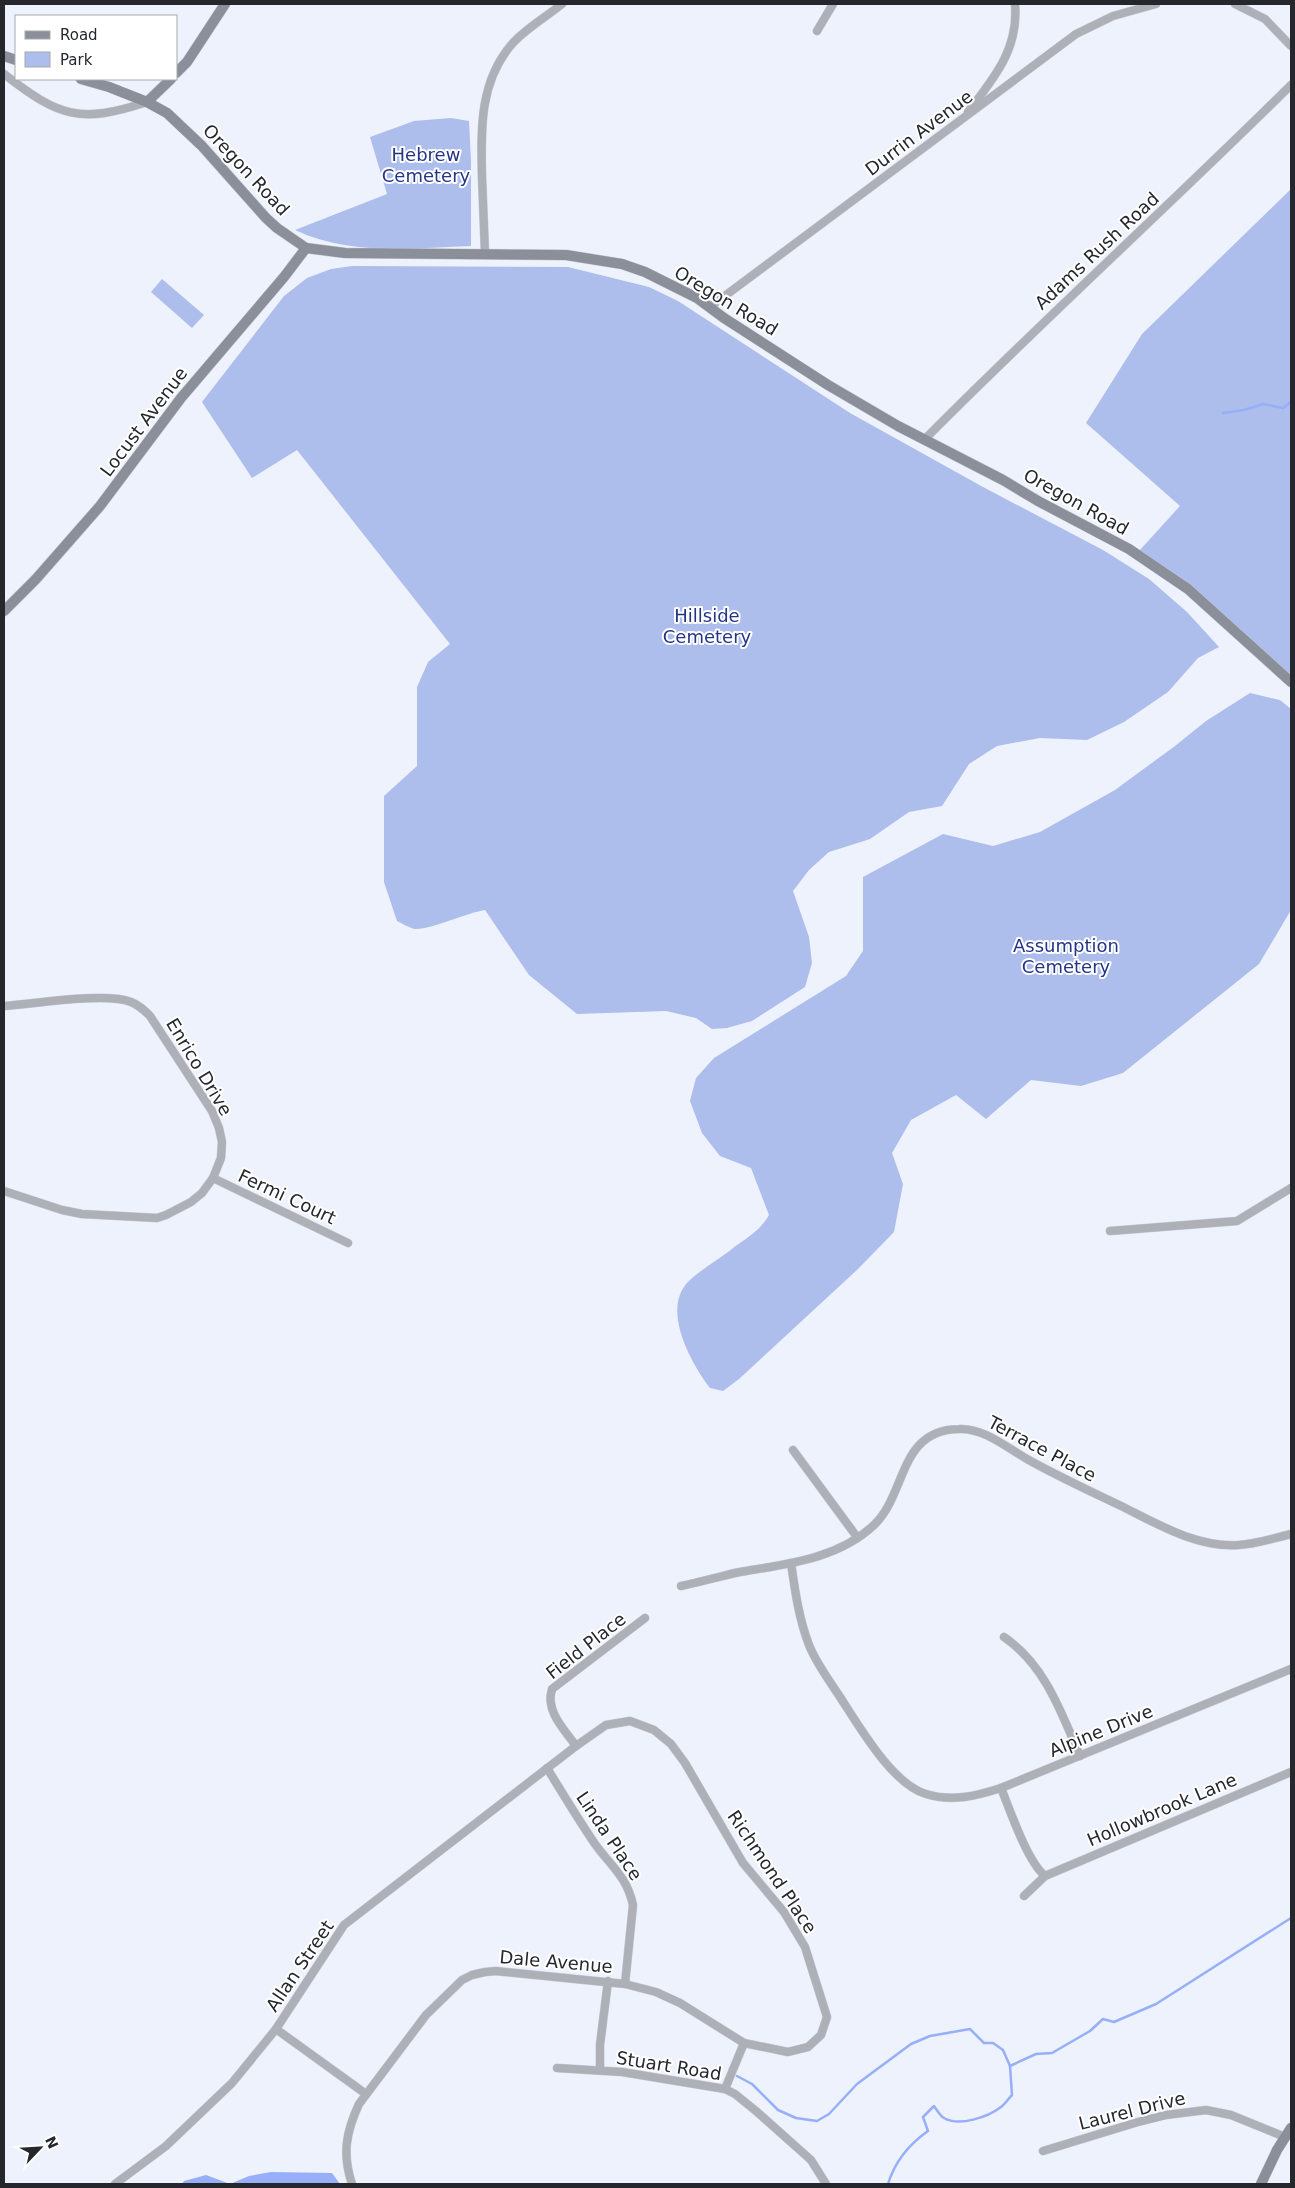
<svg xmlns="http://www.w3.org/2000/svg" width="1295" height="2188" font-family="'DejaVu Sans',sans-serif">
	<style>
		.green { fill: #adbdec }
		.water { fill: #96aff8 }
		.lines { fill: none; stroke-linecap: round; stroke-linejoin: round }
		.stream { stroke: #96aff8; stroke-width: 2.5 }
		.street-casing { stroke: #cacdd7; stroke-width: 9 }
		.secondary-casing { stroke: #cacdd7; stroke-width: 11 }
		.street { stroke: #adb0b7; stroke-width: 8 }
		.secondary { stroke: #8b8f9a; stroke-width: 10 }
		.labels { text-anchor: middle; stroke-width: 4; stroke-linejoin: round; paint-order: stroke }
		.street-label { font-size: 18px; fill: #25272d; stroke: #fff }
		.park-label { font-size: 18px; fill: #243587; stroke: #fff }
	</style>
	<rect width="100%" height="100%" fill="#eef2fc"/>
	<g class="green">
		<path d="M 451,118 L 469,121 L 471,162 L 471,246 C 412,248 350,256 295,230 L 387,194 L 370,137 L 414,121 Z"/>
		<path d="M 1291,189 L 1291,680 L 1139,551 L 1180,506 L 1086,423 L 1142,334 Z"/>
		<path d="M 352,266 L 568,267 L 649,287 L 678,301 L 850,413 L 983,487 L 1103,550 L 1149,579 L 1187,612 L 1219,647 L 1198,658 L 1168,692 L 1124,722 L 1087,740 L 1040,738 L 997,746 L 969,764 L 942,806 L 909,812 L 870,839 L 829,852 L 809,870 L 793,891 L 809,937 L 812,963 L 805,987 L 752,1021 L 727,1028 L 712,1029 L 696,1018 L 666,1011 L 577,1014 L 529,975 L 485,910 C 466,913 430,930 415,929 C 409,928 402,923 397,921 L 384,882 L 384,796 L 417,766 L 417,687 L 428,662 L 450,644 L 297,450 L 252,478 L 202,402 L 284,296 L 307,278 L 331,269 Z"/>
		<path d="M 162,279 L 204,315 L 192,328 L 151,292 Z"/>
		<path d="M 1250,693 L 1280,700 L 1291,709 L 1291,910 L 1259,964 L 1123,1073 L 1081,1086 L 1031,1080 L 986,1119 L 956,1095 L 911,1120 L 892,1153 L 903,1184 L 894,1232 L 858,1269 L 739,1379 L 723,1391 L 710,1388 C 691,1363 662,1311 687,1283 C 698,1271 720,1259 733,1248 C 748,1237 760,1231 769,1215 L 751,1168 L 720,1156 L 702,1133 L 690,1101 L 696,1078 L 714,1058 L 846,976 L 863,951 L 863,877 L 943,834 L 993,846 L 1040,832 L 1115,790 L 1175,746 L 1206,721 Z"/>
	</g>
	<path class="water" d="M 271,2172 L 332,2173 L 340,2184 L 182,2184 L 184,2181 L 206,2175 L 230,2184 L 249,2176 Z"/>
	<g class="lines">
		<g class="stream">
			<path d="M 1223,413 L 1244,410 L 1263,404 L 1283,408 L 1291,402"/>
			<path d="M 1010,2066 L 1036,2054 L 1052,2053 L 1090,2031 L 1103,2019 L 1114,2022 L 1156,2004 L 1291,1918"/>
			<path d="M 737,2076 L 752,2084 L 778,2110 L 796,2118 L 817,2121 L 829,2114 L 857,2084 L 911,2044 L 930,2036 L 970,2029 L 984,2043 L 993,2043 L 1003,2050 L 1010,2066 L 1012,2095 C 1008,2099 1005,2104 1001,2107 C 988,2117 959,2127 944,2118 C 940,2116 937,2110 934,2106 L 923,2117 L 928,2131 C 908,2145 895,2161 888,2184"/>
		</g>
		<g class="street-casing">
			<g id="street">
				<path d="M 1235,4 L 1265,19 L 1291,46"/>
				<path d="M 817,31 L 833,4"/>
				<path d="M 4,74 C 59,117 80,124 147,102"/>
				<path d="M 968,112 C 994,78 1019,49 1015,4"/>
				<path d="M 485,253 C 484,228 483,203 482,177 C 481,130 479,82 512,44 C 525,29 546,17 562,4"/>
				<path d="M 710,307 L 1076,34 L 1113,16 L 1156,4"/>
				<path d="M 924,440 C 1044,319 1170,205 1291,85"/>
				<path d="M 4,1006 C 34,1004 106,992 131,1002 C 139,1005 144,1010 150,1016 L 212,1111 L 219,1128 L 222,1142 L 221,1158 L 213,1178 L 202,1193 L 191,1202 L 166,1215 L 157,1218 L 82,1214 L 62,1210 L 4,1191"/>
				<path d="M 213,1178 L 348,1243"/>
				<path d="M 1110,1231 L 1237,1221 L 1291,1188"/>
				<path d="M 793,1450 L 857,1537"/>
				<path d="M 791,1563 C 795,1591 799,1619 809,1645 C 816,1663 829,1680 840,1697 C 859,1726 892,1784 926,1794 C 952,1802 976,1796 1001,1788 L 1291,1669"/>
				<path d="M 681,1586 C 701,1582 721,1576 740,1572 C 787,1564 838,1559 874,1525 C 907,1494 898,1430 959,1429 C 984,1428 1006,1447 1027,1459 C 1057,1476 1088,1490 1119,1505 C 1156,1523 1196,1548 1239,1545 C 1257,1544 1274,1538 1291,1534"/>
				<path d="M 1004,1637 C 1045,1665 1061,1712 1080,1756"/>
				<path d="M 576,1746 C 564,1729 545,1711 552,1689 L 645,1618"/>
				<path d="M 547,1768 C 563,1794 578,1819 595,1844 C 611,1866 627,1877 633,1905 L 625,1984"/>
				<path d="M 1001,1788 C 1010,1810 1027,1861 1045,1876"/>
				<path d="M 1024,1896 L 1045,1876 L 1291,1772"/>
				<path d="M 276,2029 L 366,2094"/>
				<path d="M 557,2068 L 622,2072 L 725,2089 L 735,2094 L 756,2111 L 811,2160 L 826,2184"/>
				<path d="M 600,2070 L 600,2045 L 608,1981"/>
				<path d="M 725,2089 L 744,2043"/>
				<path d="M 1043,2151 L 1138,2122 L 1166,2115 L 1206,2110 L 1231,2115 L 1285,2137"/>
				<path d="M 115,2184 L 166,2146 L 232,2083 L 276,2029 L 344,1925 L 576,1746 L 606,1725 L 630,1721 L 654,1730 L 671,1744 L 685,1763 L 743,1863 L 784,1912 L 805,1947 L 827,2017 L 821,2035 L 808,2047 L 788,2052 L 744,2043 L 680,2003 L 656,1992 L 625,1984 L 496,1971 L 485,1972 L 472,1975 L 462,1980 L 426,2015 L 359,2104 C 346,2132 342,2154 352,2184"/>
			</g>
		</g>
		<g class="secondary-casing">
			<g id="secondary">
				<path d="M 4,56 L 16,60"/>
				<path d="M 176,73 L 187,62 L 225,4"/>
				<path d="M 81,79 L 109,87 L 147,102 L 167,113 L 202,146 L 266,218 L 277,228 L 306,248 L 345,253 L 566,255 L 622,264 L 645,272 L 697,298 L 724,318 L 828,385 L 898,426 L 1003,480 L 1038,501 L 1129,549 L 1188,589 L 1291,682"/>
				<path d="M 147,102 L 171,79"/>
				<path d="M 4,611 L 36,579 L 100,506 L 181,398 L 284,277 L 306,248"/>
				<path d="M 1261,2184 L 1277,2150 L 1291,2128"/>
			</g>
		</g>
		<use href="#street" class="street"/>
		<use href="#secondary" class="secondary"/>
	</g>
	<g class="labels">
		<g class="street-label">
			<text transform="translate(919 133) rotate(-37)" y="6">Durrin Avenue</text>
			<text transform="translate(246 170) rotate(47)" y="6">Oregon Road</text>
			<text transform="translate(1097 251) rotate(-43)" y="6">Adams Rush Road</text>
			<text transform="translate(726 301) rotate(31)" y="6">Oregon Road</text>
			<text transform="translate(144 422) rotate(-53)" y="6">Locust Avenue</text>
			<text transform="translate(1076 502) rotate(29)" y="6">Oregon Road</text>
			<text transform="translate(199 1067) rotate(59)" y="6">Enrico Drive</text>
			<text transform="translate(287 1197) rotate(25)" y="6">Fermi Court</text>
			<text transform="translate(1042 1449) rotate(28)" y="6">Terrace Place</text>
			<text transform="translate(586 1646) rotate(-38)" y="6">Field Place</text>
			<text transform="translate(1101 1731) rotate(-22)" y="6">Alpine Drive</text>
			<text transform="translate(1162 1810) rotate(-23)" y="6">Hollowbrook Lane</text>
			<text transform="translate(609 1836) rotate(56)" y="6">Linda Place</text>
			<text transform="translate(772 1872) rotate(56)" y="6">Richmond Place</text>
			<text transform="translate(556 1962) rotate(5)" y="6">Dale Avenue</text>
			<text transform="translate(300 1966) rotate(-56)" y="6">Allan Street</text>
			<text transform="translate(669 2066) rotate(9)" y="6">Stuart Road</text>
			<text transform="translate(1132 2111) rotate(-14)" y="6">Laurel Drive</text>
		</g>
		<g class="park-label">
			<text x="426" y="161">Hebrew<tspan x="426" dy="21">Cemetery</tspan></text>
			<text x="707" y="622">Hillside<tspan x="707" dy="21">Cemetery</tspan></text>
			<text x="1066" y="952">Assumption<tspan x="1066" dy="21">Cemetery</tspan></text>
		</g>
	</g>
	<rect width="1295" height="2188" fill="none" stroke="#25272d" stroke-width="10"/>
	<rect x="15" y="15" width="162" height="65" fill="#ffffff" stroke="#a8a9ab"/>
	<rect x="25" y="31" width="25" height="8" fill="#8b8f9a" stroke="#a8a9ab"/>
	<text x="60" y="40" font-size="15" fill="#25272d">Road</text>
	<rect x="25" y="52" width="25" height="15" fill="#adbdec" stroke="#a8a9ab"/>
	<text x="60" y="65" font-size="15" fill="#25272d">Park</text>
	<g transform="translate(40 2148) rotate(65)" stroke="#ffffff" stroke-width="4" paint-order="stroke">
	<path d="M0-4L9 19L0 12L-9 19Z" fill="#25272d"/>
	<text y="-8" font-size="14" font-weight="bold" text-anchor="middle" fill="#25272d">N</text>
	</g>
</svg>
